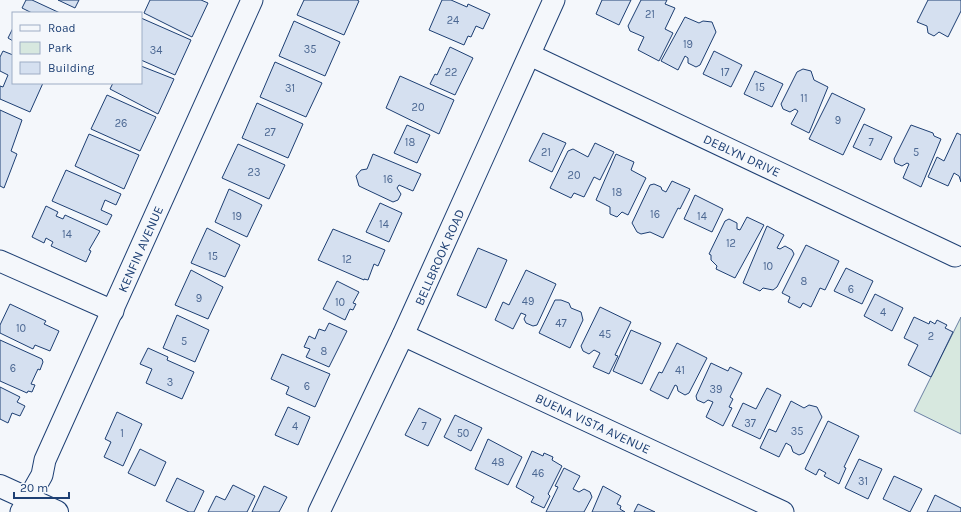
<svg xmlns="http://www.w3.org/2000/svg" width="961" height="512" font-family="Karla,sans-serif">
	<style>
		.green { fill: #d7e8df; stroke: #687fa3 }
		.building { fill: #d5e0f0; stroke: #1d3f73 }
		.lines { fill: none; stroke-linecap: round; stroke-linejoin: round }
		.minor-casing { stroke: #1d3f73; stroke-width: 23 }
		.major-casing { stroke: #1d3f73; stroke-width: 24 }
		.minor { stroke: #f4f7fb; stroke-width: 21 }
		.major { stroke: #f4f7fb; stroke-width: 22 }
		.labels { text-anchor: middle; stroke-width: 3; stroke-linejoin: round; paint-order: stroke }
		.number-label { font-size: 11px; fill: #4b6792 }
		.street-label { font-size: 13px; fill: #1d3f73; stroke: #f4f7fb }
	</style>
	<rect width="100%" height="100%" fill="#f4f7fb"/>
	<path class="green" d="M 961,317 L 961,434 L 914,411 Z"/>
	<g class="building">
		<path d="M 26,0 L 32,0 L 60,13 L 32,13 L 22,8 Z"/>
		<path d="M 58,0 L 79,0 L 75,8 Z"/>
		<path d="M 150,0 L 201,0 L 208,3 L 192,37 L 144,13 Z"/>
		<path d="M 304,0 L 357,0 L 359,1 L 344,35 L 297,15 Z"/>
		<path d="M 442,0 L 451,0 L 467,7 L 468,4 L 490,14 L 483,29 L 476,26 L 471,37 L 468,36 L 464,45 L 429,30 Z"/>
		<path d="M 602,0 L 631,0 L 619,25 L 596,14 Z"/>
		<path d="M 641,0 L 667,0 L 665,4 L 675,8 L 665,29 L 673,33 L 659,61 L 638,50 L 644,37 L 630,31 L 628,26 Z"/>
		<path d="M 928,0 L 961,0 L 961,11 L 948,37 L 939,32 L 934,36 L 928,33 L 927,26 L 917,22 Z"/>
		<path d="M 685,17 L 699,23 L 703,21 L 712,22 L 716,32 L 700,65 L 696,67 L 688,63 L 688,58 L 685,56 L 678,70 L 661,61 Z"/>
		<path d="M 141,18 L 191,40 L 175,75 L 141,60 Z"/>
		<path d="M 294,21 L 340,42 L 325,76 L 279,56 Z"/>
		<path d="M 13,28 L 13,41 L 8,38 Z"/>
		<path d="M 450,47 L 473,58 L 455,95 L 430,84 L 435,74 L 437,75 Z"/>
		<path d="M 3,51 L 13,55 L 13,83 L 43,83 L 30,112 L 0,99 L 0,86 L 3,87 L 8,75 L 0,71 L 0,57 Z"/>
		<path d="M 714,51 L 742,65 L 731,87 L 703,74 Z"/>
		<path d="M 275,62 L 322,83 L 306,117 L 260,97 Z"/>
		<path d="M 141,66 L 174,79 L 158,114 L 110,89 L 113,83 L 141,83 Z"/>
		<path d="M 803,69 L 811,71 L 814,80 L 828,87 L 809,133 L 791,124 L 798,111 L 795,109 L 790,112 L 783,109 L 781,104 L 797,72 Z"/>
		<path d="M 755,71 L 783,84 L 772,107 L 744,94 Z"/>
		<path d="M 400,76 L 454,100 L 439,134 L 386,108 Z"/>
		<path d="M 832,93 L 865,109 L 843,155 L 809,139 Z"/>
		<path d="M 107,95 L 156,117 L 140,151 L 91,129 Z"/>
		<path d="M 257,103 L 303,124 L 288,158 L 242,138 Z"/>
		<path d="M 0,110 L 22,120 L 11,151 L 17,154 L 4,188 L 0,186 Z"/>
		<path d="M 864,124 L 892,137 L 881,160 L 853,147 Z"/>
		<path d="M 407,125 L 430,135 L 417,163 L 394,153 Z"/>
		<path d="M 911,125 L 933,133 L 934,136 L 941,139 L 921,187 L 903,178 L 909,164 L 907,163 L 902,166 L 895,163 L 894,159 Z"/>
		<path d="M 543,133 L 566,143 L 552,172 L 529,161 Z"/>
		<path d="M 957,133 L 961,135 L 961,182 L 959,176 L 954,173 L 948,186 L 928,177 L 937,157 L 944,161 Z"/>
		<path d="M 89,134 L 139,155 L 124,189 L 75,166 Z"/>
		<path d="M 595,143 L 614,152 L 600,180 L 594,177 L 584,197 L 574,193 L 571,198 L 550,188 L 568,151 L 573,149 L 588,157 Z"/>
		<path d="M 238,144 L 285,165 L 269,199 L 222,178 Z"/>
		<path d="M 373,154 L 421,174 L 413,191 L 399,185 L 397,188 L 401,194 L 398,200 L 393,202 L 359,186 L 356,176 L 361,170 L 367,169 Z"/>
		<path d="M 616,154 L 634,162 L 631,170 L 646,178 L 628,215 L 622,212 L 617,217 L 610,214 L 610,207 L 596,200 Z"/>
		<path d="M 66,170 L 121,194 L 116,205 L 105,200 L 101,210 L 112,215 L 107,225 L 52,201 Z"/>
		<path d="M 672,181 L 690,189 L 680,209 L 678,208 L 663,238 L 650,232 L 641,234 L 637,232 L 632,223 L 650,185 L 654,184 L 661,187 L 662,190 L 666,192 Z"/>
		<path d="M 229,189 L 262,205 L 247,237 L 215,222 Z"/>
		<path d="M 695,195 L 723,209 L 712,232 L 684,219 Z"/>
		<path d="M 380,203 L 402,213 L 389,242 L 366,232 Z"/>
		<path d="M 46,206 L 58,212 L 56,216 L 63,219 L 65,215 L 100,231 L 89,250 L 91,251 L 86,262 L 51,246 L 53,242 L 46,238 L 44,243 L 32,237 Z"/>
		<path d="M 747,217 L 764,225 L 735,278 L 716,269 L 717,266 L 711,260 L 711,255 L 709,254 L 725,221 L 729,219 L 737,223 L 737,229 L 740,230 Z"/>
		<path d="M 767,226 L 784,235 L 777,248 L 780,249 L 785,246 L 792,250 L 794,254 L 777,287 L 773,290 L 763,288 L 760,291 L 743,283 Z"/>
		<path d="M 207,228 L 240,245 L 225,277 L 191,263 Z"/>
		<path d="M 333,229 L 385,250 L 378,266 L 374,264 L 368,280 L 364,279 L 364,280 L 318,260 Z"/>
		<path d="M 806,245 L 839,261 L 825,290 L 820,288 L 811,307 L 803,303 L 800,308 L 788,302 L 790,297 L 782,293 Z"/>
		<path d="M 478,248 L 507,260 L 486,308 L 457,295 Z"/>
		<path d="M 846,268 L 873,281 L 862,304 L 834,291 Z"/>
		<path d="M 191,270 L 223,287 L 208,319 L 175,305 Z"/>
		<path d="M 526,270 L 556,284 L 537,325 L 533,326 L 526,323 L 524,319 L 526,315 L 521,313 L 513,329 L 495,320 L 503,302 L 509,305 Z"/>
		<path d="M 337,281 L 359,292 L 353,303 L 356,304 L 353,310 L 350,309 L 345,320 L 323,309 Z"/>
		<path d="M 875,294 L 903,308 L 892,331 L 864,316 Z"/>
		<path d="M 555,300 L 561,300 L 569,303 L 571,308 L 581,312 L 583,320 L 570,348 L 539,333 Z"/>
		<path d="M 10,304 L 46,321 L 44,324 L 59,331 L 50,351 L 35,345 L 33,349 L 0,333 L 0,325 Z"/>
		<path d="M 600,307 L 631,322 L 615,355 L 618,356 L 609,374 L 593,367 L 600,353 L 594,350 L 589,354 L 583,351 L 581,346 Z"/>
		<path d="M 177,315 L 209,330 L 195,362 L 163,348 Z"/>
		<path d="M 914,317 L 929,324 L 930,321 L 935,324 L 937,320 L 947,325 L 945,328 L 953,332 L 931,377 L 908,365 L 918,345 L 904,338 Z"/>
		<path d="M 329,323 L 347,331 L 329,367 L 306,357 L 310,349 L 304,347 L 309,336 L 315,339 L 319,329 L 325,331 Z"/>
		<path d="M 631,330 L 661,343 L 642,384 L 613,371 Z"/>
		<path d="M 0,340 L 42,359 L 43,362 L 40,370 L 38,369 L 31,384 L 35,385 L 32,392 L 28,391 L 27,393 L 0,381 Z"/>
		<path d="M 677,343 L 707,358 L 689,393 L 685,395 L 678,391 L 677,386 L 675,385 L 668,399 L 650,390 L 659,372 L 662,373 Z"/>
		<path d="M 148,348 L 168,357 L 167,360 L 194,372 L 182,399 L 146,383 L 152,369 L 140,364 Z"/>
		<path d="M 282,354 L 330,374 L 315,407 L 286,394 L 289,387 L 271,379 Z"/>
		<path d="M 711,363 L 728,371 L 730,367 L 742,373 L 730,397 L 733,399 L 729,407 L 732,408 L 723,426 L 706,417 L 713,402 L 708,400 L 704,403 L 697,400 L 696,396 Z"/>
		<path d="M 0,387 L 20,397 L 17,402 L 25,406 L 20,416 L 12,413 L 8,423 L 0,419 Z"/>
		<path d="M 767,388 L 781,395 L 760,439 L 732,426 L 743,403 L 756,409 Z"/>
		<path d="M 791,401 L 804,408 L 809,405 L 817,407 L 822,417 L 804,453 L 799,455 L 793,452 L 791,446 L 786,443 L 779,457 L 760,448 L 769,429 L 776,432 Z"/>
		<path d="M 288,407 L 310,417 L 298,445 L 275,435 Z"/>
		<path d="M 419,408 L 441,419 L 428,446 L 405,435 Z"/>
		<path d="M 117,412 L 142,424 L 123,466 L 104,457 L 111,442 L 105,439 Z"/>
		<path d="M 455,415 L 482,428 L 471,451 L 444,437 Z"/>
		<path d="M 828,421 L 859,436 L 844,467 L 846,468 L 839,484 L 824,476 L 826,473 L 819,469 L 816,475 L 805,469 Z"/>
		<path d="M 488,439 L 522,457 L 508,485 L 475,469 Z"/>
		<path d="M 140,449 L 166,462 L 155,486 L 128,473 Z"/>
		<path d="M 532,451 L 543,456 L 544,453 L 553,457 L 552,460 L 562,466 L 548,494 L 550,496 L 544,508 L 531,502 L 534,497 L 516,487 Z"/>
		<path d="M 859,459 L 882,469 L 868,499 L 845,488 Z"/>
		<path d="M 564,468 L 580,476 L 573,489 L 579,492 L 584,489 L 590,492 L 592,497 L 584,512 L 546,512 L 558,487 L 555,486 Z"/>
		<path d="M 894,476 L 922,489 L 910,512 L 883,499 Z"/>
		<path d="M 177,478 L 204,491 L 194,512 L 189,512 L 166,501 Z"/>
		<path d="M 233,485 L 255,496 L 247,512 L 208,512 L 216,496 L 225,500 Z"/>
		<path d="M 264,486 L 287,497 L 279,512 L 252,512 Z"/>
		<path d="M 603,486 L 621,496 L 617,504 L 621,506 L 620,509 L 625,512 L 592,512 Z"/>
		<path d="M 935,495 L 961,508 L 961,512 L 927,512 Z"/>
		<path d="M 638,504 L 655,512 L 634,512 Z"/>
	</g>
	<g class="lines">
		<g class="minor-casing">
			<g id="minor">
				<path d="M 530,55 L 955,256"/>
				<path d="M 0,261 L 113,311"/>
				<path d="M 403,335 L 783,512"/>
				<path d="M 21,512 L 42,475 L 45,460 L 252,0"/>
				<path d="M 319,512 L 403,335 L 554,0"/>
			</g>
		</g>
		<g class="major-casing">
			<path id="major" d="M 0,486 L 57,512"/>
		</g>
		<use href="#minor" class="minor"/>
		<use href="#major" class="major"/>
	</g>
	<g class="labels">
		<g class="number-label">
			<text x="650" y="18">21</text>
			<text x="453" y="24">24</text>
			<text x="688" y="48">19</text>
			<text x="310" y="53">35</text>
			<text x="156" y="54">34</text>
			<text x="451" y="76">22</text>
			<text x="725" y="76">17</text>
			<text x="760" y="91">15</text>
			<text x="290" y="92">31</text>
			<text x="804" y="102">11</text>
			<text x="418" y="111">20</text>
			<text x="838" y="124">9</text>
			<text x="121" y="127">26</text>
			<text x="270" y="136">27</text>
			<text x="410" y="146">18</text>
			<text x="871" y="146">7</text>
			<text x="546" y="156">21</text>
			<text x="916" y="156">5</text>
			<text x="254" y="176">23</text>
			<text x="574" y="179">20</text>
			<text x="388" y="183">16</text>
			<text x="617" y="196">18</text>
			<text x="655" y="218">16</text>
			<text x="237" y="220">19</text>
			<text x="702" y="220">14</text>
			<text x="384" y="228">14</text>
			<text x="67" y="238">14</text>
			<text x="731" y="247">12</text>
			<text x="213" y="260">15</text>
			<text x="347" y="263">12</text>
			<text x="768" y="270">10</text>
			<text x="804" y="285">8</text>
			<text x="851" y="293">6</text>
			<text x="199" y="302">9</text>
			<text x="528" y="305">49</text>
			<text x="340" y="306">10</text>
			<text x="883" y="316">4</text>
			<text x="561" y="327">47</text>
			<text x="21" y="332">10</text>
			<text x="605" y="338">45</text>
			<text x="931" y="340">2</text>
			<text x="184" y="345">5</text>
			<text x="324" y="355">8</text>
			<text x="13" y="372">6</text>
			<text x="680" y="374">41</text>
			<text x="170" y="386">3</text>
			<text x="307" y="390">6</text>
			<text x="716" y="393">39</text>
			<text x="750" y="427">37</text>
			<text x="295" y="430">4</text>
			<text x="424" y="430">7</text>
			<text x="797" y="435">35</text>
			<text x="122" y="437">1</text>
			<text x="463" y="437">50</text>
			<text x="498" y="466">48</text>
			<text x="538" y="477">46</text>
			<text x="863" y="485">31</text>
		</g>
		<g class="street-label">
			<text transform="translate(742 155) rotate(25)" y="5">DEBLYN DRIVE</text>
			<text transform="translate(140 249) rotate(-66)" y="5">KENFIN AVENUE</text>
			<text transform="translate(439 257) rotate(-66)" y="5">BELLBROOK ROAD</text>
			<text transform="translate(593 423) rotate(25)" y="5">BUENA VISTA AVENUE</text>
		</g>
	</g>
	<rect x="12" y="12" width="130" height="72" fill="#f4f7fb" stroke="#9eadc5"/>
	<rect x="20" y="25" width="20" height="6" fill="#f4f7fb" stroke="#9eadc5"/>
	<text x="48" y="32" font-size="12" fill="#1d3f73">Road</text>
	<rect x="20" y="42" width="20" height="12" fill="#d7e8df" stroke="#9eadc5"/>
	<text x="48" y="52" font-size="12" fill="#1d3f73">Park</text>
	<rect x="20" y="62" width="20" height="12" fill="#d5e0f0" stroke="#9eadc5"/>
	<text x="48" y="72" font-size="12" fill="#1d3f73">Building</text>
	<path d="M14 492v6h55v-6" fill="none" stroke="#1d3f73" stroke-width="2"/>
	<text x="20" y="492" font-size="12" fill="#1d3f73" stroke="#f4f7fb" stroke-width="3" paint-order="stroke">20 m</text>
</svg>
